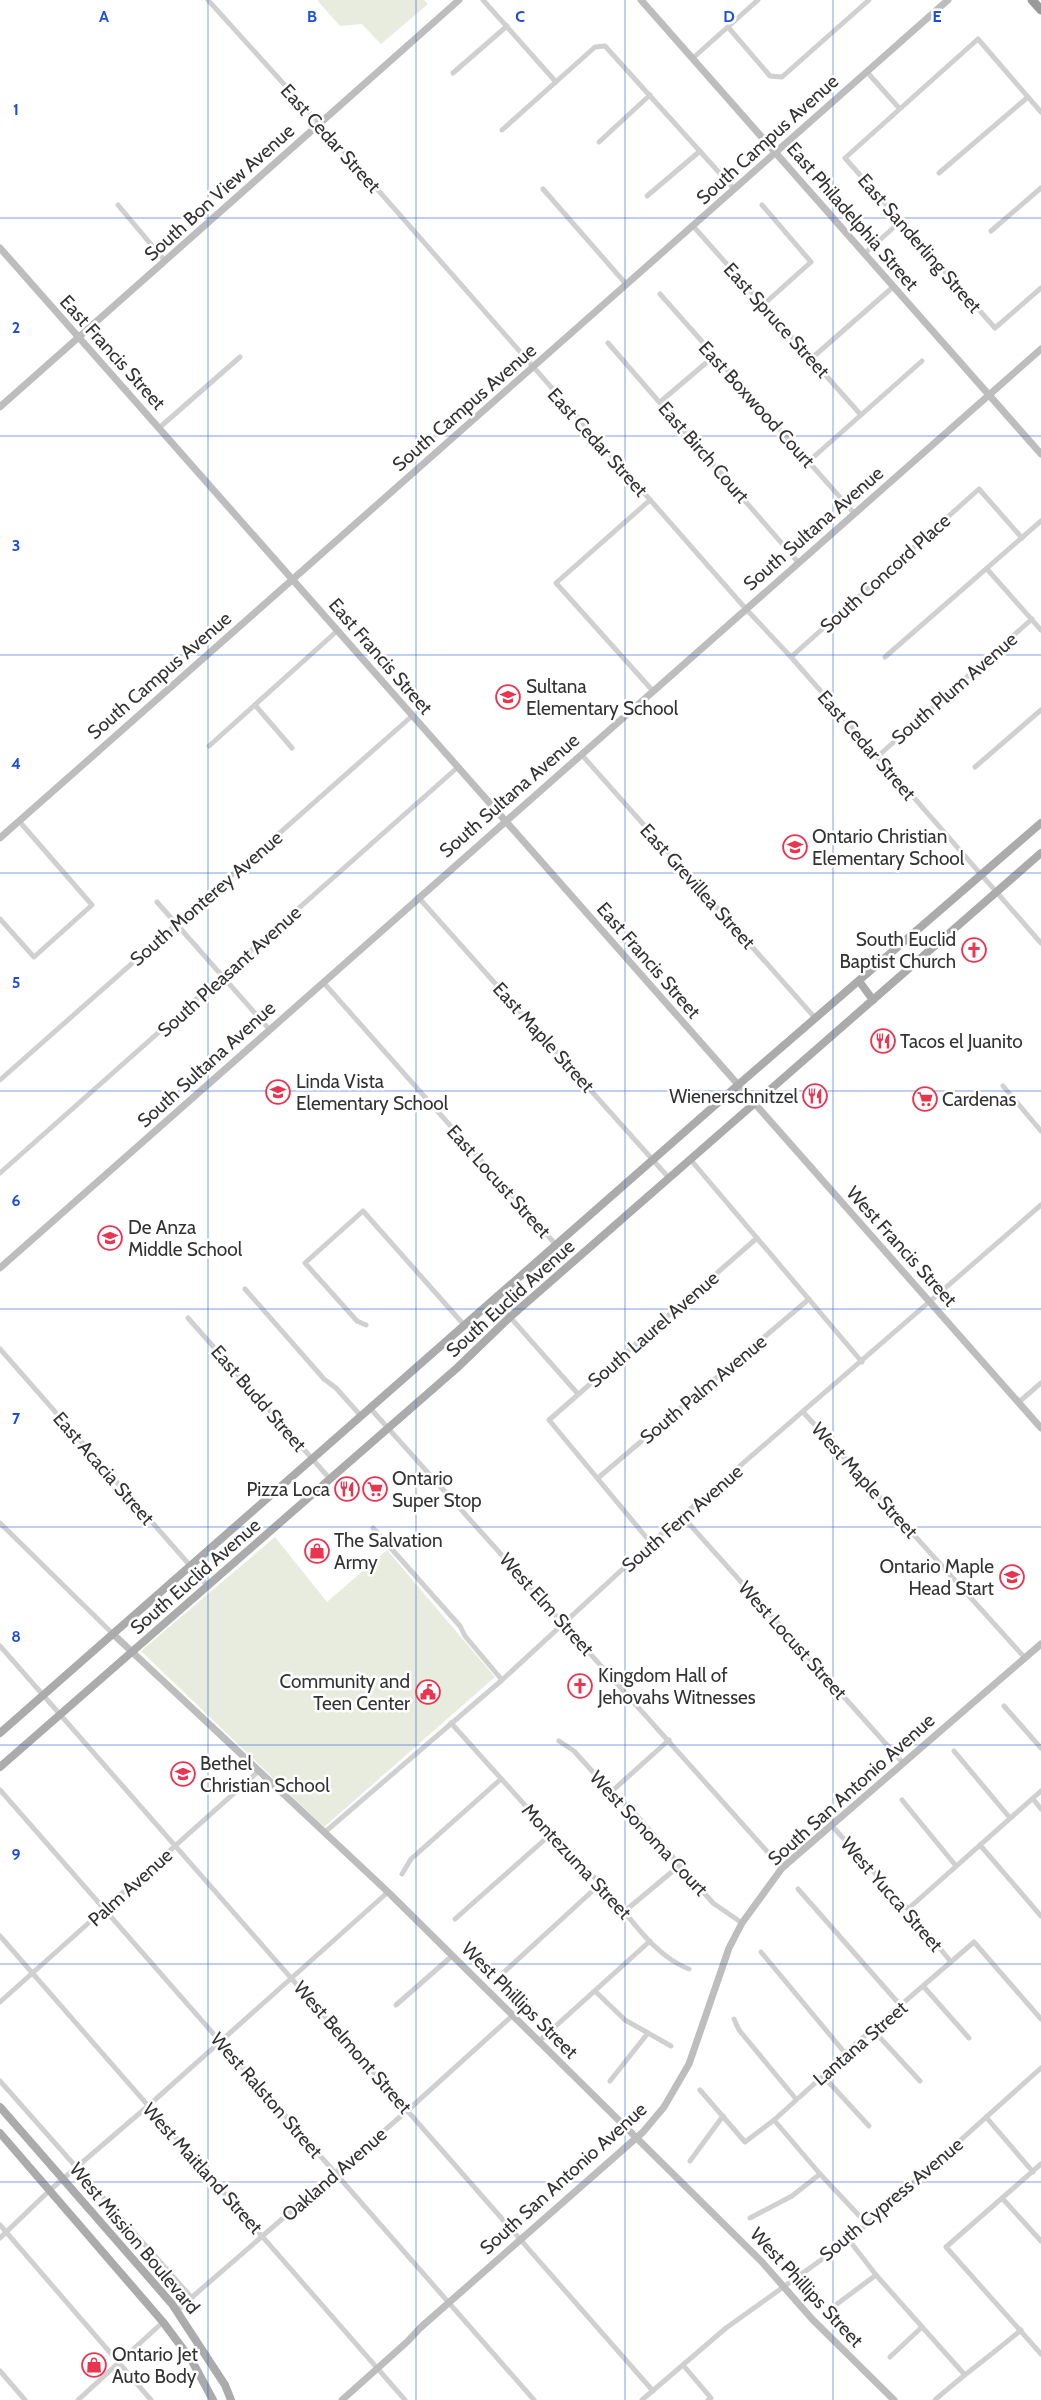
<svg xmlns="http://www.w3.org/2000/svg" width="1041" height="2400" font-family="Cabin,sans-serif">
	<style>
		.green { fill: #e7ecde }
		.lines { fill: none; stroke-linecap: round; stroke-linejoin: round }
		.street { stroke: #d0d0d0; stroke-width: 5 }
		.secondary { stroke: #bdbdbd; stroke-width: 7 }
		.primary { stroke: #ababab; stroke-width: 8 }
		.highway { stroke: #9a9a9a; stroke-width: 9 }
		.grid { fill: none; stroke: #1d4ed8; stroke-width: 1; stroke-opacity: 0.55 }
		.labels { text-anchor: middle; stroke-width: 5; stroke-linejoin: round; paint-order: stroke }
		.street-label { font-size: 19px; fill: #333; stroke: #fff }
		.poi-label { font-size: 19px; fill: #333; stroke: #fff; text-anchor: start }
		.grid-label { font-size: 16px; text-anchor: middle; font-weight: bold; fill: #1d4ed8; stroke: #fff; stroke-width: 5; stroke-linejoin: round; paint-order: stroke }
	</style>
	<rect width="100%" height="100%" fill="#fff"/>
	<g class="green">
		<path d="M 317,0 L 424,0 L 428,4 L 381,44 L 362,24 L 340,26 Z"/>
		<path d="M 275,1537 L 327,1602 L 387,1550 L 495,1677 L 324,1827 L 141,1651 Z"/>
	</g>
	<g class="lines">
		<g class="street">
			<path d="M 208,0 L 320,124 L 746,609 L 791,657 L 1041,943"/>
			<path d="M 483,0 L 556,82"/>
			<path d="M 728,27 L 770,76 L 782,77 L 869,0"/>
			<path d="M 693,58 L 758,0"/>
			<path d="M 867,72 L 899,108"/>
			<path d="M 453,73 L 507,26"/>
			<path d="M 1041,112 L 978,39 L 845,158 L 995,328 L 1041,288"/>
			<path d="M 502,130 L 595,47 L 605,46 L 734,189"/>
			<path d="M 599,142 L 650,95"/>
			<path d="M 939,173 L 1028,97"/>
			<path d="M 543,189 L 626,284"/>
			<path d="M 647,196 L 700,151"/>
			<path d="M 118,205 L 165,261"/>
			<path d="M 762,205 L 811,262 L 764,304"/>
			<path d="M 693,226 L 861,415"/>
			<path d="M 991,231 L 1041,188"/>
			<path d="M 864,254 L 901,221"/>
			<path d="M 660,294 L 854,513"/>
			<path d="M 608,343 L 798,562"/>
			<path d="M 812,358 L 893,287"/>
			<path d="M 660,402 L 713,357"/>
			<path d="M 159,428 L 240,357"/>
			<path d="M 809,461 L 922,361"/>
			<path d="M 650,500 L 556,583 L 653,691"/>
			<path d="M 987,569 L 1041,630"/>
			<path d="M 791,657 L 979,489 L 1022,538"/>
			<path d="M 885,657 L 1041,521"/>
			<path d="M 255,705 L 292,748"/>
			<path d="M 209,746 L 337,631"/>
			<path d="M 581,754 L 816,1019"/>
			<path d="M 877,757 L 1032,619"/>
			<path d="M 975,767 L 1041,710"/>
			<path d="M 418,897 L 669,1178"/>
			<path d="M 157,902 L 269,1029"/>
			<path d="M 0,919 L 34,957 L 92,905 L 19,821"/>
			<path d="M 323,982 L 557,1246"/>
			<path d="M 0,1080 L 412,716"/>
			<path d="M 1003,1086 L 1041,1131"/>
			<path d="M 690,1159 L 862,1362"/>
			<path d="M 0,1173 L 458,767"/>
			<path d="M 245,1289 L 324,1379 L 336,1388 L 361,1416"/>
			<path d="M 495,1300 L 578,1394"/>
			<path d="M 188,1318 L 330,1479"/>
			<path d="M 366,1325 L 357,1321 L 305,1263 L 363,1211 L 465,1326"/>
			<path d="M 0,1349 L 208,1586"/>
			<path d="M 1019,1402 L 1041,1383"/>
			<path d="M 370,1408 L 782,1868"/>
			<path d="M 804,1413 L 1025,1658"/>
			<path d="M 598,1478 L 809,1299"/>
			<path d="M 683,1517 L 903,1763"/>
			<path d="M 0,1523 L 113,1634"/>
			<path d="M 373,1528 L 460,1626 L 465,1636 L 502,1680"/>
			<path d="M 651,1543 L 549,1420 L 757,1238"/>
			<path d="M 0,1646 L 653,2391"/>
			<path d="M 1004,1706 L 1041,1748"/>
			<path d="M 451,1723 L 551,1834 C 563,1854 583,1866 599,1882 C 627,1911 651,1955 689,1969"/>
			<path d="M 559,1741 L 574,1751 L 611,1792 L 630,1808 L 713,1903 L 742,1923"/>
			<path d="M 954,1751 L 1010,1818"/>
			<path d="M 0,1790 L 534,2400"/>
			<path d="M 611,1792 L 669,1740"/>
			<path d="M 1033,1799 L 1041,1809"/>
			<path d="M 902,1800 L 956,1866"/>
			<path d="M 832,1826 L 908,1909 L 951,1962"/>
			<path d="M 325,1832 L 502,1680 L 651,1543 L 1041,1205"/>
			<path d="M 980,1845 L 1041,1916"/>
			<path d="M 402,1874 L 411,1859 L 501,1779"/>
			<path d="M 798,1889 L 901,2006"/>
			<path d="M 908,1909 L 1041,1791"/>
			<path d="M 625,1911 L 680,1865"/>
			<path d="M 455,1919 L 551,1834"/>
			<path d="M 0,1936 L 405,2400"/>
			<path d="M 761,1952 L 845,2053"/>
			<path d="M 503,1973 L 600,1884"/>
			<path d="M 924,1987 L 969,2038"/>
			<path d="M 595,1991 L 625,2020 L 671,2046"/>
			<path d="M 0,2002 L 259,1771"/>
			<path d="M 396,2005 L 452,1956"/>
			<path d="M 734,2019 L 739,2030 L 796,2099"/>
			<path d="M 873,2030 L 920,2081"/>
			<path d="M 538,2042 L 650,1941"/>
			<path d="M 823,2076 L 869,2126"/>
			<path d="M 0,2081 L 192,2298"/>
			<path d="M 610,2081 L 648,2033"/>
			<path d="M 700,2090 L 745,2142 L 774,2120 L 823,2076 L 845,2053 L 974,1942 L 1041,2019"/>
			<path d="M 986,2117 L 1033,2172"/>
			<path d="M 774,2120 L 820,2174 L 867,2224"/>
			<path d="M 690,2161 L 723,2116"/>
			<path d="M 1041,2164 L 946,2247 L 1041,2354"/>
			<path d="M 1002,2198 L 1041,2241"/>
			<path d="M 750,2218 L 792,2196 L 820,2174"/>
			<path d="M 0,2225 L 151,2400"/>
			<path d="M 0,2238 L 50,2190 L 148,2106 L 388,1892"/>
			<path d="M 849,2240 L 876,2275 L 964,2374"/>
			<path d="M 837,2304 L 876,2275"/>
			<path d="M 176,2311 L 408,2110 L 512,2016"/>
			<path d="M 890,2357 L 922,2327"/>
			<path d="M 683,2365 L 711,2398 L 708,2400"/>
			<path d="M 0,2371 L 25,2400"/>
			<path d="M 78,2400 L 163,2322"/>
			<path d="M 642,2400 L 726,2328 L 849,2240 L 1041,2068"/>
			<path d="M 935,2400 C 963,2375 993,2354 1021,2330"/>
		</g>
		<g class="secondary">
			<path d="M 641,0 L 1041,454"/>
			<path d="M 0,248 L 1041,1428"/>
			<path d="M 0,407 L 459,0"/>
			<path d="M 0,838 L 948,0"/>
			<path d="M 0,1268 L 1041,349"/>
			<path d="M 113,1634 L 388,1892 L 762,2262 L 812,2319 L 894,2400"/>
			<path d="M 342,2400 L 408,2341 L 420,2328 L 643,2132 L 664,2107 L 689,2064 L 729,1948 L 742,1923 L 782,1868 L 1041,1644"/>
		</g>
		<g class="primary">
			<path d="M 859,981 L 873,1000"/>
			<path d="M 0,1733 L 738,1085 L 1041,823"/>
			<path d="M 0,1767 L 457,1368 L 510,1317 L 1041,853"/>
			<path d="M 0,2107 L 172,2304 L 225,2385 L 231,2400"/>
			<path d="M 0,2133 L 163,2322 L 192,2361 L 213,2400"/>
		</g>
		<path class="highway" d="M 1032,0 L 1041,10"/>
	</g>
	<path class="grid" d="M 208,0 L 208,2400M 416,0 L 416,2400M 625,0 L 625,2400M 833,0 L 833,2400M 0,218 L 1041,218M 0,436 L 1041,436M 0,655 L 1041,655M 0,873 L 1041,873M 0,1091 L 1041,1091M 0,1309 L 1041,1309M 0,1527 L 1041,1527M 0,1745 L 1041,1745M 0,1964 L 1041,1964M 0,2182 L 1041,2182"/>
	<defs>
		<g id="school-ring" transform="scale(1.25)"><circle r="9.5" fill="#fff" stroke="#ea3550" stroke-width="1.5"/><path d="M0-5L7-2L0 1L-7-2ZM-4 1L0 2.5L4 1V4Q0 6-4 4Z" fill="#ea3550"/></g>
		<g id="church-ring" transform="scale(1.25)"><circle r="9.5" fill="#fff" stroke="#ea3550" stroke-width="1.5"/><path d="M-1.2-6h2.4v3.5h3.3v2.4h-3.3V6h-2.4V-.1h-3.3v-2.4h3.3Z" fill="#ea3550"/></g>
		<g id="restaurant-ring" transform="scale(1.25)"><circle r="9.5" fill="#fff" stroke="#ea3550" stroke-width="1.5"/><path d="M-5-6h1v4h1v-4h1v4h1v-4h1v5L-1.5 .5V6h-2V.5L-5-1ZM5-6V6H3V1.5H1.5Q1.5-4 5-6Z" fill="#ea3550"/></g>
		<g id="supermarket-ring" transform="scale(1.25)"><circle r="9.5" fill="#fff" stroke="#ea3550" stroke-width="1.5"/><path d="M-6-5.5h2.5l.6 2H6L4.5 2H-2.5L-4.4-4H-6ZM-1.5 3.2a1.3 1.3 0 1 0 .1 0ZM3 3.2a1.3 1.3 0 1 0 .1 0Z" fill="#ea3550"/></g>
		<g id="shop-ring" transform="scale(1.25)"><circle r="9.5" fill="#fff" stroke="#ea3550" stroke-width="1.5"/><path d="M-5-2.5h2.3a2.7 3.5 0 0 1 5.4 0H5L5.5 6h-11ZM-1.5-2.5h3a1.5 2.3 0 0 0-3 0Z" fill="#ea3550"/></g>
		<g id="civic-ring" transform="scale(1.25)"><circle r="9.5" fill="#fff" stroke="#ea3550" stroke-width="1.5"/><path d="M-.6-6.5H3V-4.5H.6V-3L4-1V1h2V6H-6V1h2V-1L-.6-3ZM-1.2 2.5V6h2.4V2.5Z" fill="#ea3550"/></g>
	</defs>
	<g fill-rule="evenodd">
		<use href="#school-ring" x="508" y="697"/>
		<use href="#school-ring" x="795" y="847"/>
		<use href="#church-ring" x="974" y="950"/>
		<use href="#restaurant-ring" x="883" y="1041"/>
		<use href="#school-ring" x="278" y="1092"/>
		<use href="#restaurant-ring" x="815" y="1096"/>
		<use href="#supermarket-ring" x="925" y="1099"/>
		<use href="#school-ring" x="110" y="1238"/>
		<use href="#restaurant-ring" x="347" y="1489"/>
		<use href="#supermarket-ring" x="375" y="1489"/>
		<use href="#shop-ring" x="317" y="1551"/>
		<use href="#school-ring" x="1012" y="1577"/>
		<use href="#church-ring" x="580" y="1686"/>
		<use href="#civic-ring" x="428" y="1692"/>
		<use href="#school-ring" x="183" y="1774"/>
		<use href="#shop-ring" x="94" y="2365"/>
	</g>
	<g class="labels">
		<g class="street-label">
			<text transform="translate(331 138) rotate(48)" y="7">East Cedar Street</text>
			<text transform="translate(767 139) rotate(-42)" y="7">South Campus Avenue</text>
			<text transform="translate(219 192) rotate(-42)" y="7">South Bon View Avenue</text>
			<text transform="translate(853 216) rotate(49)" y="7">East Philadelphia Street</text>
			<text transform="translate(920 243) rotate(49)" y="7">East Sanderling Street</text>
			<text transform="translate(777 320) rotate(48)" y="7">East Spruce Street</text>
			<text transform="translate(113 352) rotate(48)" y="7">East Francis Street</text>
			<text transform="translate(757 404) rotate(48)" y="7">East Boxwood Court</text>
			<text transform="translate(464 407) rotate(-41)" y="7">South Campus Avenue</text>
			<text transform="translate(598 442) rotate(48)" y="7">East Cedar Street</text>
			<text transform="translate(704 452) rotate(49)" y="7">East Birch Court</text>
			<text transform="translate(813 528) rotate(-41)" y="7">South Sultana Avenue</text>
			<text transform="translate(885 573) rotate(-42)" y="7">South Concord Place</text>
			<text transform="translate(381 656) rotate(49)" y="7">East Francis Street</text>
			<text transform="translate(159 675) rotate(-41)" y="7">South Campus Avenue</text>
			<text transform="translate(954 688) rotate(-41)" y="7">South Plum Avenue</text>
			<text transform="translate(867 745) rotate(49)" y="7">East Cedar Street</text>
			<text transform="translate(509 795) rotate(-41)" y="7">South Sultana Avenue</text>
			<text transform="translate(698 886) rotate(48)" y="7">East Grevillea Street</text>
			<text transform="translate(206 898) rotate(-41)" y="7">South Monterey Avenue</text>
			<text transform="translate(649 960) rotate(49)" y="7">East Francis Street</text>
			<text transform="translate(229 971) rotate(-42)" y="7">South Pleasant Avenue</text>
			<text transform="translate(544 1037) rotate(48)" y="7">East Maple Street</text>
			<text transform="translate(206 1064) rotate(-42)" y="7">South Sultana Avenue</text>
			<text transform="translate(499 1181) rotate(48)" y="7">East Locust Street</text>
			<text transform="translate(902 1246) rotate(48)" y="7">West Francis Street</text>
			<text transform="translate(510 1298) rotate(-42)" y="7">South Euclid Avenue</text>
			<text transform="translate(653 1329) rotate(-41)" y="7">South Laurel Avenue</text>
			<text transform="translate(703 1389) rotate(-40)" y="7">South Palm Avenue</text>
			<text transform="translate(259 1398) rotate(49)" y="7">East Budd Street</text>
			<text transform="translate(104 1468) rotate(49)" y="7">East Acacia Street</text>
			<text transform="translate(865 1480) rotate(48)" y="7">West Maple Street</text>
			<text transform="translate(682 1518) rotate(-41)" y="7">South Fern Avenue</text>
			<text transform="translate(195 1576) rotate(-41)" y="7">South Euclid Avenue</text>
			<text transform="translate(547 1604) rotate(48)" y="7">West Elm Street</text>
			<text transform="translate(793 1640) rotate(48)" y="7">West Locust Street</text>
			<text transform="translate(851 1789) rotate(-42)" y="7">South San Antonio Avenue</text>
			<text transform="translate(649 1833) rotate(47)" y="7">West Sonoma Court</text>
			<text transform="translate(577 1861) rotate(47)" y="7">Montezuma Street</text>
			<text transform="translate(130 1887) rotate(-42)" y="7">Palm Avenue</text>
			<text transform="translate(892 1894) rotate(49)" y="7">West Yucca Street</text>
			<text transform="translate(520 2000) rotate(45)" y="7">West Phillips Street</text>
			<text transform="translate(860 2043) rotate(-41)" y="7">Lantana Street</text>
			<text transform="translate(353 2047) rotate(49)" y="7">West Belmont Street</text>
			<text transform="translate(267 2095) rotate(49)" y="7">West Ralston Street</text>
			<text transform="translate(203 2168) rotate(48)" y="7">West Maitland Street</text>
			<text transform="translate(334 2174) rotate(-41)" y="7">Oakland Avenue</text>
			<text transform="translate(563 2178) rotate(-42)" y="7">South San Antonio Avenue</text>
			<text transform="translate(891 2199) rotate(-40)" y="7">South Cypress Avenue</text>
			<text transform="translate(135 2238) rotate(50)" y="7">West Mission Boulevard</text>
			<text transform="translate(807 2287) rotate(47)" y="7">West Phillips Street</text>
		</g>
		<g class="poi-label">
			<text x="526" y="693">Sultana<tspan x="526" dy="22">Elementary School</tspan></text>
			<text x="812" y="843">Ontario Christian<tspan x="812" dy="22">Elementary School</tspan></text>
			<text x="956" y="946" text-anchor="end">South Euclid<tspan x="956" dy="22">Baptist Church</tspan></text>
			<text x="900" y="1048">Tacos el Juanito</text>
			<text x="296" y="1088">Linda Vista<tspan x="296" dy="22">Elementary School</tspan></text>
			<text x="798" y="1103" text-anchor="end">Wienerschnitzel</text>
			<text x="942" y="1106">Cardenas</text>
			<text x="128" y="1234">De Anza<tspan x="128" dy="22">Middle School</tspan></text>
			<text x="392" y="1485">Ontario<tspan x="392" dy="22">Super Stop</tspan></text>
			<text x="330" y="1496" text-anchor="end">Pizza Loca</text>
			<text x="334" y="1547">The Salvation<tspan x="334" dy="22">Army</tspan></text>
			<text x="994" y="1573" text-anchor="end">Ontario Maple<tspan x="994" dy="22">Head Start</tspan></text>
			<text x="598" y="1682">Kingdom Hall of<tspan x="598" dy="22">Jehovahs Witnesses</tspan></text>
			<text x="410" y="1688" text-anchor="end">Community and<tspan x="410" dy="22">Teen Center</tspan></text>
			<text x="200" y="1770">Bethel<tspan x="200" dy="22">Christian School</tspan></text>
			<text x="112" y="2361">Ontario Jet<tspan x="112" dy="22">Auto Body</tspan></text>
		</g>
	</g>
	<g class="grid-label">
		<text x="104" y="22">A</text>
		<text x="312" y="22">B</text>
		<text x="520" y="22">C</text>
		<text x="729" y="22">D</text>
		<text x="937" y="22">E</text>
		<text x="16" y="115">1</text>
		<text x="16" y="333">2</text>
		<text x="16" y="551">3</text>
		<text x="16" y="769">4</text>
		<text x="16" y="988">5</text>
		<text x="16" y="1206">6</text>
		<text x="16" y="1424">7</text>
		<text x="16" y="1642">8</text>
		<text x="16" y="1860">9</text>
	</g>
</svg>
